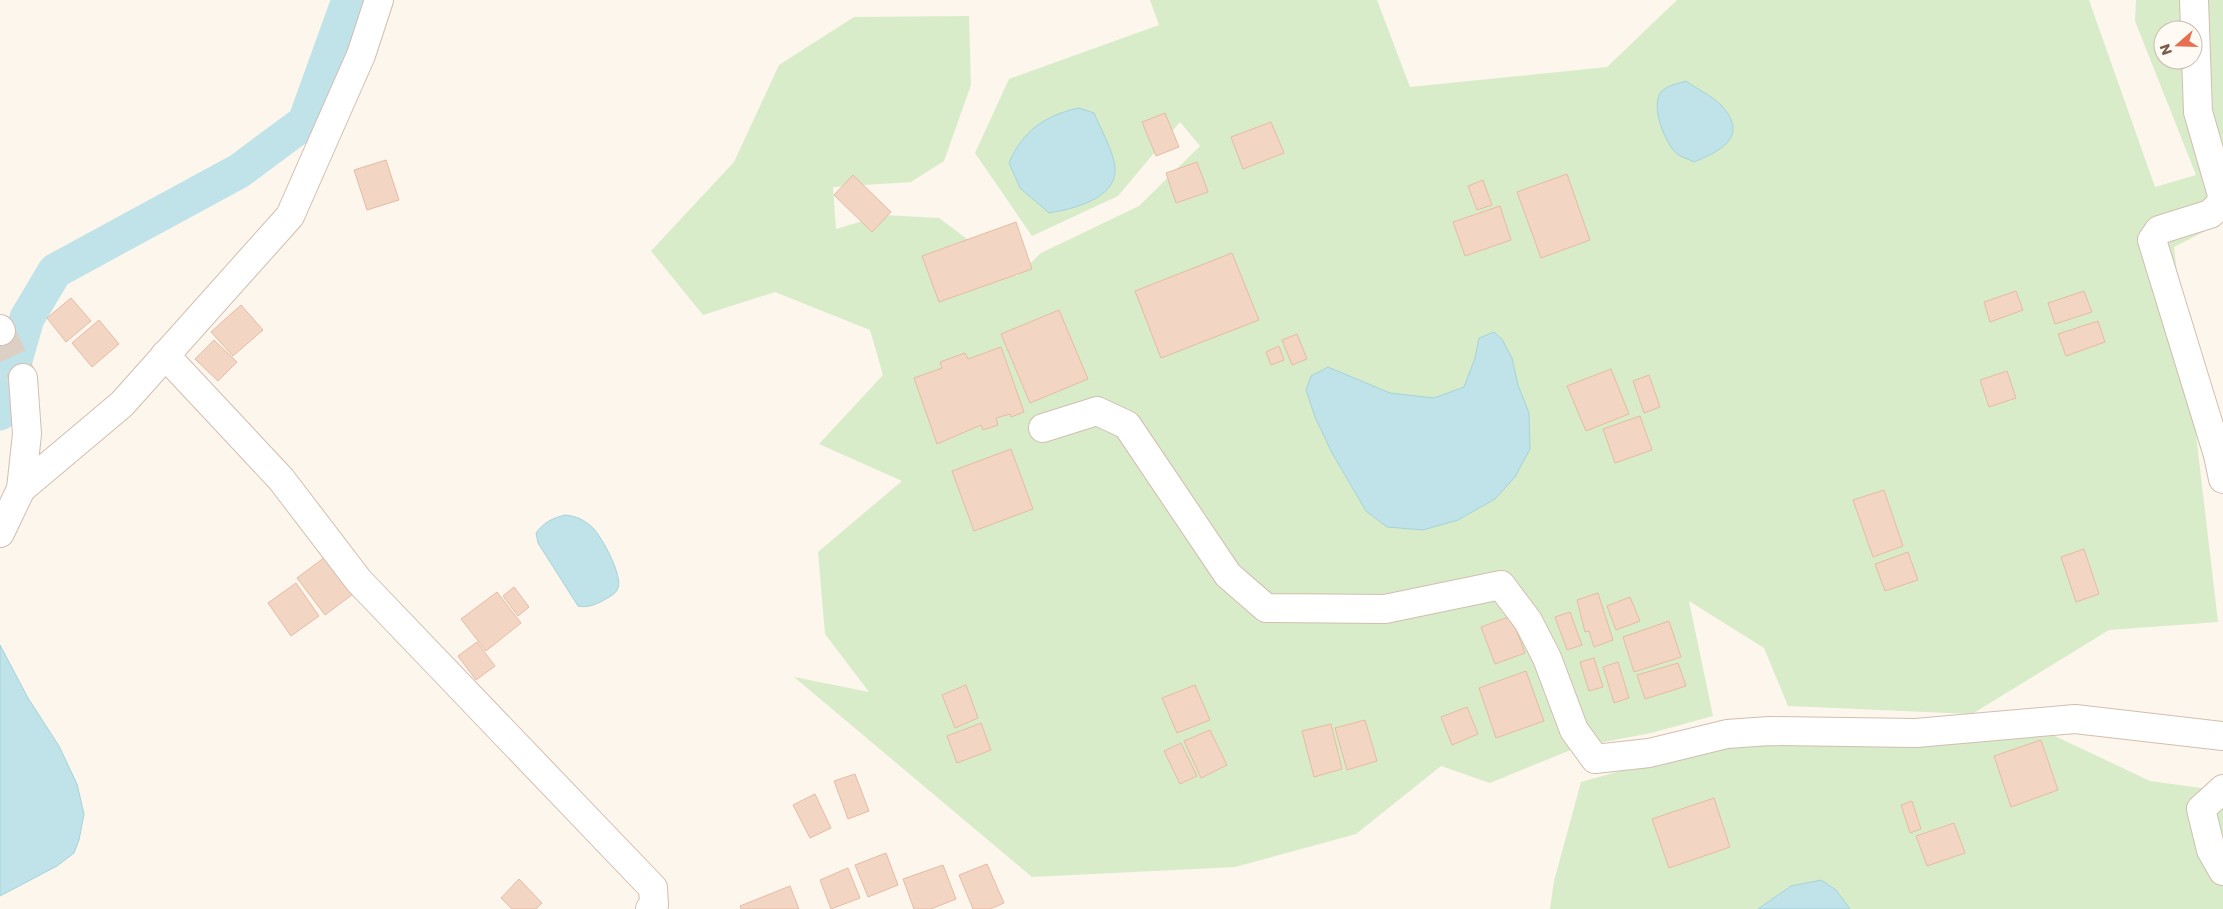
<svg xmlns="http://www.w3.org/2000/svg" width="2223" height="909" font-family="Poppins,sans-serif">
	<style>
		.green { fill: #d8ecc9; fill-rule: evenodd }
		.water { fill: #bfe3e8; stroke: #a5d3da }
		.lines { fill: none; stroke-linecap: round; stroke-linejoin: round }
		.canal { stroke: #bfe3e8; stroke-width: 35 }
		.building { fill: #f3d5c3; stroke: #e6bba3 }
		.minor-tunnel { stroke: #dcd0c4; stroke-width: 28; stroke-dasharray: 28 14; stroke-linecap: butt }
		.minor-casing { stroke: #d1beb0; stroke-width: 30 }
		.minor { stroke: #fff; stroke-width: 28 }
	</style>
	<rect width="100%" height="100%" fill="#fdf6ec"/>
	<g class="green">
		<path d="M 1150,0 L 1377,0 L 1410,87 L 1607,67 L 1677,0 L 2089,0 L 2155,187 L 2196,175 L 2135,21 L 2136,0 L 2223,0 L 2223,222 L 2174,247 L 2218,622 L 2109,630 L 1972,714 L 1788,706 L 1764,648 L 1689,601 L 1713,716 L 1651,733 L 1578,747 L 1490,783 L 1441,766 L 1356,834 L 1235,867 L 1032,877 L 794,677 L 869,692 L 825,634 L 818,552 L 902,481 L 819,444 L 883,375 L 870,330 L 775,292 L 703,315 L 651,251 L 734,162 L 779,65 L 854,17 L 969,16 L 971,85 L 944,161 L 911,182 L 833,187 L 836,229 L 883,215 L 939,218 L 1017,276 L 1041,253 L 1139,206 L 1200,146 L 1180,122 L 1118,196 L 1032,236 L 975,153 L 1009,79 L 1159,25 ZM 2163,30 L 2193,30 L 2193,60 L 2163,60 Z"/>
		<path d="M 2038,728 L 2150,781 L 2223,791 L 2223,909 L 1550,909 L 1554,881 L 1581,782 L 1731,740 Z"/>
	</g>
	<g class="water">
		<path d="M 1686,81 C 1697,89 1712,96 1721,105 C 1750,136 1721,151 1694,162 C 1689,159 1680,157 1676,153 C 1665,143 1650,105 1661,92 C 1667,85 1678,84 1686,81 Z"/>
		<path d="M 1079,108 L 1094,113 C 1100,127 1114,153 1115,167 C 1118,199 1072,209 1049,213 L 1020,188 L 1009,163 C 1022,131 1046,115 1079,108 Z"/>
		<path d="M 1494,332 L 1502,339 L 1512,358 L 1518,385 L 1529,413 L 1530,449 L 1515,477 L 1495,499 L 1458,520 L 1423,530 L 1387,527 L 1366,511 L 1332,453 L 1315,417 L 1306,390 L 1311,376 L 1328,367 L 1390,393 L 1434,398 L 1464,387 L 1475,358 L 1479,338 Z"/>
		<path d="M 565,515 C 576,516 585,520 593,528 C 602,537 623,576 618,588 C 616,594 609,597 604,600 C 595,605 587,608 578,606 L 538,543 L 536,533 C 544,522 553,518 565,515 Z"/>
		<path d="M 0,645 L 28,698 L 59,746 L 77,784 L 84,814 L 79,840 L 74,853 L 57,866 L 0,896 Z"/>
		<path d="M 1821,880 L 1836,890 L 1850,909 L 1758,909 L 1791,886 Z"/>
	</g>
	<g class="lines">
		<path class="canal" d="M 0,413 L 27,318 L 55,271 L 239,171 L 305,122 L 349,0"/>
	</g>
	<g class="building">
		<path d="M 1165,113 L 1179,147 L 1156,156 L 1142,122 Z"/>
		<path d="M 1271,122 L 1284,153 L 1243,169 L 1231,137 Z"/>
		<path d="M 386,160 L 399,200 L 367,210 L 354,170 Z"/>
		<path d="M 1197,162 L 1208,192 L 1176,203 L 1166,173 Z"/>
		<path d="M 1567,174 L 1590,240 L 1541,258 L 1517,192 Z"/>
		<path d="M 853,175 L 891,212 L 872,232 L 834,195 Z"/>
		<path d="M 1483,180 L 1492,205 L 1477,210 L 1468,186 Z"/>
		<path d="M 1500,206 L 1511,240 L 1465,256 L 1453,222 Z"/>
		<path d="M 1016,222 L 1032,269 L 939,302 L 922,256 Z"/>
		<path d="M 1232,253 L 1259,320 L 1161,358 L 1135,291 Z"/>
		<path d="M 2016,291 L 2023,310 L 1990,322 L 1984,302 Z"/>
		<path d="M 2084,291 L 2092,312 L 2055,324 L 2048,303 Z"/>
		<path d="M 71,298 L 91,321 L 66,342 L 47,318 Z"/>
		<path d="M 241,305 L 263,330 L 233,356 L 211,332 Z"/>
		<path d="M 1059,310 L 1088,379 L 1030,403 L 1001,334 Z"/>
		<path d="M 99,320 L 119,344 L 92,367 L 72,343 Z"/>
		<path d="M 2098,321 L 2105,342 L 2066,356 L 2058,334 Z"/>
		<path d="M 1297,334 L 1307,359 L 1292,365 L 1282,340 Z"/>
		<path d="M 214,340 L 237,362 L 218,381 L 195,359 Z"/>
		<path d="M 1279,346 L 1284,360 L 1271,365 L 1266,352 Z"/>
		<path d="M 1001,347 L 1024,412 L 1011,417 L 1010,414 L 996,418 L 998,425 L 983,430 L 981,425 L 937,444 L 914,378 L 942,368 L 940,362 L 965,353 L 968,359 Z"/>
		<path d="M 1611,369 L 1629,414 L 1586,431 L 1567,386 Z"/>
		<path d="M 2007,371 L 2016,398 L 1989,407 L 1980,380 Z"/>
		<path d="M 1649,375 L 1660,407 L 1644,413 L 1633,381 Z"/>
		<path d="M 1640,416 L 1652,450 L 1615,463 L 1603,429 Z"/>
		<path d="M 1011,449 L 1033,509 L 974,531 L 952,471 Z"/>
		<path d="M 1884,490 L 1903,546 L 1873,557 L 1853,500 Z"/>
		<path d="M 2084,549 L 2099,594 L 2076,602 L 2061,557 Z"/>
		<path d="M 1908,552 L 1918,580 L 1885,591 L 1875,564 Z"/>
		<path d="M 329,554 L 357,591 L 325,615 L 297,578 Z"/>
		<path d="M 296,583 L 319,616 L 291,636 L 268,603 Z"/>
		<path d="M 514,587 L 529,607 L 518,616 L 503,596 Z"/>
		<path d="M 497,592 L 521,623 L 486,651 L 461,619 Z"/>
		<path d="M 1598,593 L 1613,640 L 1594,647 L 1589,631 L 1585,632 L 1577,600 Z"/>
		<path d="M 1630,597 L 1640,621 L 1616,630 L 1607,606 Z"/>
		<path d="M 1570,612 L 1582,645 L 1567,650 L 1555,617 Z"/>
		<path d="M 1511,616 L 1525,653 L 1495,664 L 1481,627 Z"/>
		<path d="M 1669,621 L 1681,657 L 1634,672 L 1623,637 Z"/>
		<path d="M 477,642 L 495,666 L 476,680 L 458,656 Z"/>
		<path d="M 1594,658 L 1603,687 L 1589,691 L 1580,662 Z"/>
		<path d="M 1618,662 L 1629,698 L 1614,703 L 1603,667 Z"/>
		<path d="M 1678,663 L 1686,686 L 1645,699 L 1637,675 Z"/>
		<path d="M 1526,671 L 1544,721 L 1496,738 L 1479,688 Z"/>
		<path d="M 966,685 L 978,718 L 955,728 L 942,695 Z"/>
		<path d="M 1195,685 L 1210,720 L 1177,733 L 1162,698 Z"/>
		<path d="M 1467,707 L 1478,734 L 1452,745 L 1441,717 Z"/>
		<path d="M 1365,720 L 1377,761 L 1347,770 L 1335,728 Z"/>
		<path d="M 981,723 L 991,750 L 957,763 L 947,736 Z"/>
		<path d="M 1331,724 L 1342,769 L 1314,777 L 1302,731 Z"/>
		<path d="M 1210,730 L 1227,765 L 1201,778 L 1184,741 Z"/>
		<path d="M 2041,740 L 2058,790 L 2011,807 L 1994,756 Z"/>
		<path d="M 1181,743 L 1197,776 L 1180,784 L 1164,751 Z"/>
		<path d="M 855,774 L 869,811 L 848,819 L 834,781 Z"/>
		<path d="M 815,794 L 831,828 L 810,838 L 793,805 Z"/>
		<path d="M 1714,798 L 1730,847 L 1669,868 L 1652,819 Z"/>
		<path d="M 1912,801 L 1921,829 L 1910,833 L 1901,805 Z"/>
		<path d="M 1954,823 L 1965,853 L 1927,866 L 1916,836 Z"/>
		<path d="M 886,853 L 898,885 L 868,897 L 855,865 Z"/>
		<path d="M 987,864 L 1004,903 L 990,909 L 973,909 L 959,875 Z"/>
		<path d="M 943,865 L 956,899 L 931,909 L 914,909 L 903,879 Z"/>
		<path d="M 848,868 L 860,898 L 831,909 L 820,880 Z"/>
		<path d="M 519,879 L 542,903 L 536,909 L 512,909 L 501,898 Z"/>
		<path d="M 790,886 L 799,909 L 741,909 L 740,906 Z"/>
	</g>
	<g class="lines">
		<path class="minor-tunnel" d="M 1,331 L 23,378"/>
		<g class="minor-casing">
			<g id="minor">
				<path d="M 2194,0 L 2198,112 L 2222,195 L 2220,205 L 2210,214 L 2159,230 L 2152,240 L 2218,455 L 2223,479"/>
				<path d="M 0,329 L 1,331"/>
				<path d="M 165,355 L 281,479 L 359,581 L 653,888 L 654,905 L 650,909"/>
				<path d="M 1043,428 L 1097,411 L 1127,425 L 1228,575 L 1266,608 L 1385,609 L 1501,585 L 1528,621 L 1547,658 L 1574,730 L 1595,759 L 1649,753 L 1727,734 L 1769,731 L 1916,733 L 2075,719 L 2223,736"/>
				<path d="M 21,489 L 122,404 L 290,216 L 361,55 L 379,0"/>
				<path d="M 0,533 L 21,489 L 27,434 L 23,378"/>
				<path d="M 2223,789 L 2201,809 L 2211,850 L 2223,871"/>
			</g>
		</g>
		<use href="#minor" class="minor"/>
	</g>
	<g transform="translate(2178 45) rotate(250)"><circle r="24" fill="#fffaf3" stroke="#cabbb1"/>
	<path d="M0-4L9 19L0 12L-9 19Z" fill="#e76f51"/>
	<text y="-8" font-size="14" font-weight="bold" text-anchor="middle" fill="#7a5c4d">N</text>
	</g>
</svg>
